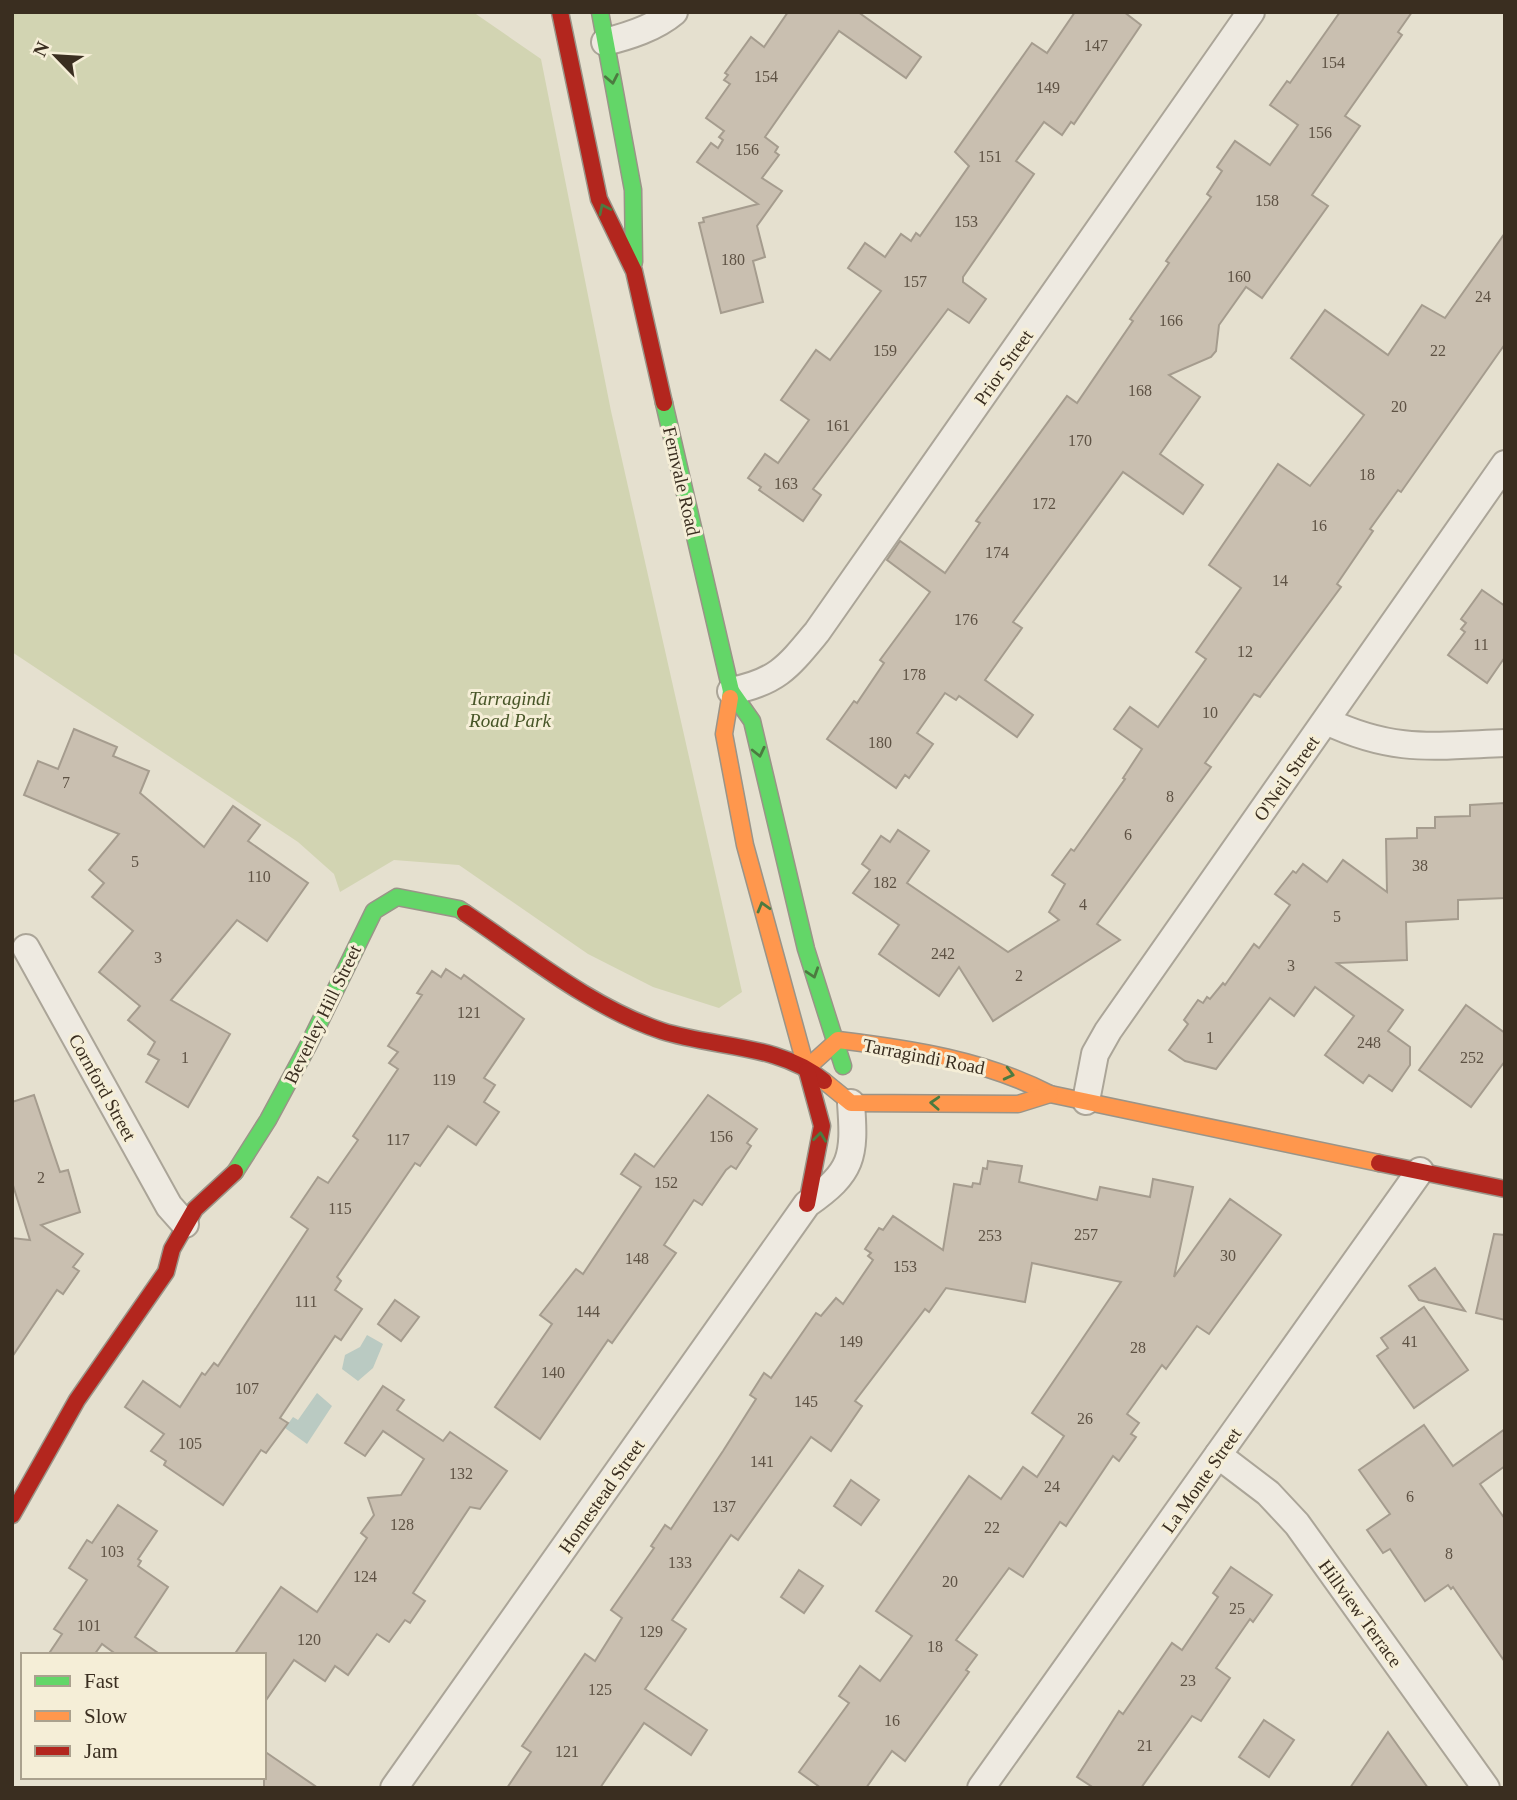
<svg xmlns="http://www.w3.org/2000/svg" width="1517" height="1800" font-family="Georgia,serif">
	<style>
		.green { fill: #d2d4b2 }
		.water { fill: #bacac2 }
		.building { fill: #c9bfb0; stroke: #a59c8e; stroke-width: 2 }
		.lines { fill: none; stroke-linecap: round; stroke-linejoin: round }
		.street-casing { stroke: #aba598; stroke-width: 30 }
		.fast-casing { stroke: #9a9488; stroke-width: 19 }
		.slow-casing { stroke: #9a9488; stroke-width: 19 }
		.jam-casing { stroke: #9a9488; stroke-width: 19 }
		.street { stroke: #eeeae1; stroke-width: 26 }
		.fast { stroke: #63d668; stroke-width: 16 }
		.slow { stroke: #ff974d; stroke-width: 16 }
		.jam { stroke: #b3261e; stroke-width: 16 }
		.oneway { stroke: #4c7a40 }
		.labels { text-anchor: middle; stroke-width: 6; stroke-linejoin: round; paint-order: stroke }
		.number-label { font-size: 16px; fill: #5e5244 }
		.street-label { font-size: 19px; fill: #3a2e20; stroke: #f5eed7 }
		.park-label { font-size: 19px; font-style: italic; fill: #475527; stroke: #f5eed7 }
	</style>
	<rect width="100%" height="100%" fill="#e5e0cf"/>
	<path class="green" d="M 12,12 L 473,12 L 541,59 L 611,411 L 742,992 L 719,1008 L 653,987 L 588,954 L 459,865 L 394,860 L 340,892 L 334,874 L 298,842 L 12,652 Z"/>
	<g class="water">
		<path d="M 367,1335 L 383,1344 L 373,1368 L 358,1381 L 342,1369 L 345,1355 L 360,1347 Z"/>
		<path d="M 317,1393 L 332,1406 L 307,1444 L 285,1428 L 293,1417 L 298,1420 Z"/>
	</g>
	<g class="building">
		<path d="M 788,12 L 858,12 L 921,57 L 906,78 L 839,31 L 765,137 L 778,147 L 775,152 L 779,155 L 762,178 L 782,191 L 757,226 L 765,257 L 753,261 L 763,302 L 721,313 L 699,223 L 704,222 L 703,218 L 758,204 L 697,162 L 711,143 L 718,148 L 723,140 L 719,137 L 724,131 L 706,118 L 730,84 L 724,80 L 728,75 L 725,73 L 751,37 L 764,47 Z"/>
		<path d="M 1075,12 L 1124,12 L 1141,25 L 1074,124 L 1071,122 L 1062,135 L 1044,122 L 1016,161 L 1034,174 L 963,277 L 963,282 L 986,299 L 969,323 L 948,309 L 813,489 L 821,495 L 803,521 L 759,490 L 761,487 L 748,478 L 765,454 L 778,463 L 809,420 L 781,400 L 816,350 L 830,360 L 881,291 L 848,268 L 865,243 L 885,257 L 901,234 L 911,241 L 916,233 L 920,236 L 969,166 L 955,152 L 1032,43 L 1047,53 Z"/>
		<path d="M 1340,12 L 1412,12 L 1398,32 L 1402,35 L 1345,116 L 1360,126 L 1312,195 L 1328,206 L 1262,298 L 1246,287 L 1219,325 L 1216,351 L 1211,357 L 1169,375 L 1200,397 L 1160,454 L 1203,485 L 1183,514 L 1123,472 L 1013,622 L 1022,628 L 985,680 L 1033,715 L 1017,737 L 959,696 L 956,700 L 945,693 L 917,733 L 933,744 L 909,778 L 905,775 L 896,788 L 827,739 L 854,701 L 857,703 L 884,663 L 880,660 L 930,592 L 887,560 L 900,541 L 945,573 L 980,523 L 976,521 L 1067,396 L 1077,403 L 1133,321 L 1130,319 L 1169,263 L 1166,261 L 1211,197 L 1207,194 L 1222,171 L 1217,167 L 1235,141 L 1270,165 L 1298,125 L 1270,105 L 1287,81 L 1290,83 Z"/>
		<path d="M 1505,233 L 1505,344 L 1401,492 L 1398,490 L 1370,529 L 1373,531 L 1337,584 L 1341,587 L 1260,697 L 1254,694 L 1205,763 L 1211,767 L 1097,924 L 1120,940 L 993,1021 L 959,967 L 939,996 L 879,954 L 899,925 L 853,893 L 870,870 L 862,864 L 881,836 L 890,842 L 898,830 L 929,851 L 907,883 L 1008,952 L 1059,920 L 1049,912 L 1065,884 L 1052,875 L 1071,849 L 1074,851 L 1125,779 L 1123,778 L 1142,749 L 1114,729 L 1130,707 L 1158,727 L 1206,659 L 1196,652 L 1241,588 L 1209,565 L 1278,464 L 1310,486 L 1364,415 L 1291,358 L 1325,310 L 1388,355 L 1422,305 L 1445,318 Z"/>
		<path d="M 1482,590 L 1505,606 L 1505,657 L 1487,683 L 1448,655 L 1465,632 L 1461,629 L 1466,623 L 1461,619 Z"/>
		<path d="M 74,729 L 117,747 L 113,756 L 149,771 L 140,793 L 204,847 L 233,806 L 260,825 L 248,841 L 308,883 L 267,941 L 237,920 L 171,1000 L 230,1034 L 188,1107 L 146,1082 L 159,1060 L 148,1054 L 155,1042 L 128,1020 L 140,1006 L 99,972 L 133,931 L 92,897 L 104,883 L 89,870 L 119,834 L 24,795 L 38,761 L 58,769 Z"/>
		<path d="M 1505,803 L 1505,898 L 1458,900 L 1458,919 L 1406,922 L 1407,960 L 1337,963 L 1403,1010 L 1388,1031 L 1410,1047 L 1410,1065 L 1392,1091 L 1369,1075 L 1363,1083 L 1325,1055 L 1354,1016 L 1315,987 L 1294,1016 L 1270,998 L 1216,1069 L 1185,1061 L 1169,1050 L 1188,1024 L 1184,1020 L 1198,1000 L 1203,1003 L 1207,997 L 1210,999 L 1223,983 L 1225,985 L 1254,944 L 1259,948 L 1290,905 L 1275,894 L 1293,871 L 1296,873 L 1303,864 L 1327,882 L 1343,860 L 1387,892 L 1386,839 L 1417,838 L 1417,828 L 1435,828 L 1435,817 L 1470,816 L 1470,805 Z"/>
		<path d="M 446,969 L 461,979 L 464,975 L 524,1019 L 484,1078 L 495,1085 L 484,1102 L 499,1112 L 476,1145 L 448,1126 L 420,1166 L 415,1163 L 337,1277 L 341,1281 L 335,1290 L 362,1309 L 341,1340 L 335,1336 L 280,1418 L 288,1423 L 266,1453 L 261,1450 L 223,1505 L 164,1465 L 166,1461 L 151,1451 L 164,1434 L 125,1407 L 143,1381 L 180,1407 L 202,1373 L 205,1375 L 214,1363 L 218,1366 L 308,1229 L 291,1217 L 318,1177 L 328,1183 L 358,1140 L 353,1136 L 398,1069 L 389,1063 L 398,1052 L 388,1046 L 422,995 L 417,993 L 432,971 L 441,977 Z"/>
		<path d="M 1466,1005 L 1505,1033 L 1505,1061 L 1471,1107 L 1419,1070 Z"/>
		<path d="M 34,1095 L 60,1172 L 68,1170 L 80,1212 L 41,1225 L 83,1254 L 73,1267 L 79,1271 L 63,1294 L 57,1290 L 12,1357 L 12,1238 L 30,1240 L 12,1182 L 12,1102 Z"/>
		<path d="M 708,1095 L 757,1129 L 747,1143 L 751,1146 L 736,1169 L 731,1166 L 726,1170 L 702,1205 L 694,1200 L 664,1245 L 676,1253 L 612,1343 L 608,1340 L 540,1439 L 495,1407 L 552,1324 L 540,1315 L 576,1269 L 583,1274 L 641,1187 L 621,1174 L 635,1154 L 654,1167 Z"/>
		<path d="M 988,1161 L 1022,1166 L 1019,1182 L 1097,1200 L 1100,1187 L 1150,1197 L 1153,1179 L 1193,1187 L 1174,1277 L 1230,1199 L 1281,1235 L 1209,1334 L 1197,1326 L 1166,1369 L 1162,1365 L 1127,1414 L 1139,1423 L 1131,1434 L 1136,1437 L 1119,1461 L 1113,1456 L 1066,1526 L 1060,1522 L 1023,1577 L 1009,1568 L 956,1640 L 977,1655 L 966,1670 L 969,1672 L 905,1761 L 892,1751 L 866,1788 L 821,1788 L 799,1772 L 849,1703 L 839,1696 L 860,1666 L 880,1681 L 912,1636 L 876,1611 L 969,1476 L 1001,1499 L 1023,1467 L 1037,1477 L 1064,1436 L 1032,1413 L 1121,1282 L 1032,1263 L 1025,1302 L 946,1288 L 929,1312 L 925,1309 L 855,1401 L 862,1406 L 831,1451 L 811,1437 L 738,1540 L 731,1535 L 672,1620 L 686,1629 L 645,1689 L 707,1730 L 691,1755 L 644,1723 L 600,1788 L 507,1788 L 531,1752 L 522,1746 L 585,1654 L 595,1661 L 622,1618 L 611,1610 L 654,1548 L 651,1546 L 665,1525 L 671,1529 L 723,1451 L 756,1399 L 750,1395 L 764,1373 L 771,1378 L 816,1313 L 821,1316 L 836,1298 L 843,1304 L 873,1260 L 868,1256 L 871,1253 L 865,1249 L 879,1228 L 883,1230 L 893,1216 L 943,1250 L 954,1184 L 972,1187 L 973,1183 L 980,1184 L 983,1168 L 987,1169 Z"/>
		<path d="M 1494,1234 L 1505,1235 L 1505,1320 L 1476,1313 Z"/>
		<path d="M 1435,1268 L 1465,1311 L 1419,1300 L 1409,1286 Z"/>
		<path d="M 395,1300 L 419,1317 L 401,1341 L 378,1324 Z"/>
		<path d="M 1424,1307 L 1468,1370 L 1414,1408 L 1377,1356 L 1388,1348 L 1381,1338 Z"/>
		<path d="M 383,1386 L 404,1400 L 397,1410 L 443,1441 L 450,1432 L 507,1471 L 480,1509 L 470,1507 L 413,1593 L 425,1601 L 410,1623 L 405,1620 L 389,1642 L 377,1634 L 348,1675 L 335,1666 L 325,1681 L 294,1660 L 264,1703 L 264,1655 L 234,1655 L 281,1587 L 317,1612 L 367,1538 L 361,1533 L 374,1515 L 368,1498 L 401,1495 L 424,1459 L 383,1431 L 365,1456 L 345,1443 Z"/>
		<path d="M 1424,1425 L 1453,1466 L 1505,1429 L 1505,1466 L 1480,1484 L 1505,1519 L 1505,1662 L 1453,1587 L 1451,1589 L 1448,1585 L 1425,1601 L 1390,1549 L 1383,1553 L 1367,1530 L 1390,1514 L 1359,1470 Z"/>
		<path d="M 851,1480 L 879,1500 L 861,1525 L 834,1506 Z"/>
		<path d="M 118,1505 L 157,1531 L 138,1559 L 141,1561 L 138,1566 L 168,1587 L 135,1637 L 161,1655 L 117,1655 L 102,1644 L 94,1655 L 48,1655 L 62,1634 L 54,1629 L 87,1580 L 69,1568 L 87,1540 L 92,1543 Z"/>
		<path d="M 1231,1567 L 1272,1595 L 1253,1622 L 1250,1619 L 1216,1668 L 1230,1678 L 1201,1721 L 1192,1716 L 1141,1788 L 1094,1788 L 1077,1777 L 1119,1711 L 1123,1714 L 1172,1643 L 1182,1650 L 1218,1597 L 1213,1593 Z"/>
		<path d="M 799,1570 L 823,1586 L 804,1613 L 781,1597 Z"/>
		<path d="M 1264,1720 L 1294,1740 L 1269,1777 L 1239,1757 Z"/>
		<path d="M 1388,1732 L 1428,1788 L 1350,1788 Z"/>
		<path d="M 264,1751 L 318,1788 L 264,1788 Z"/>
	</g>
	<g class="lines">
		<g class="street-casing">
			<g id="street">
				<path d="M 605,42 C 629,36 655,28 674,12"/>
				<path d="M 731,691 C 777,682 788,667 817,632 L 1251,12"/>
				<path d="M 1326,721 C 1394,753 1432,746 1505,743"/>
				<path d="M 26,948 L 169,1206 L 185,1224"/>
				<path d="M 1086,1101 L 1095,1054 L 1108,1031 L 1505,464"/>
				<path d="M 1218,1455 L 1268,1493 L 1297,1524 L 1486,1788"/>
				<path d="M 394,1788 L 807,1204 C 853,1172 855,1157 851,1103"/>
				<path d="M 981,1788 L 1420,1171"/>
			</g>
		</g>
		<g class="fast-casing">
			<g id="fast">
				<path d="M 600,12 L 633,190 L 634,262"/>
				<path d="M 664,403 L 731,691 L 730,698"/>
				<path d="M 731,691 L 752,721 L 806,949 L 843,1066"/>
				<path d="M 235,1172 L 268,1120 L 309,1044 L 374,911 L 397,897 L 459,909 L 465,913"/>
			</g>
		</g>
		<g class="slow-casing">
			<g id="slow">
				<path d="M 730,698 L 724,734 L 745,845 L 807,1071"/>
				<path d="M 808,1067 L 838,1040 C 912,1049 984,1060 1050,1094 L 1379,1163"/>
				<path d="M 824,1081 L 851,1103 L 1018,1104 L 1050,1094"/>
			</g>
		</g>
		<g class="jam-casing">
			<g id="jam">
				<path d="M 560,12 L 599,199 L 634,271 L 664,403"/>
				<path d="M 465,913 C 528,955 590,1007 662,1031 C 715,1048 780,1044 824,1081"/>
				<path d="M 807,1071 L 822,1126 L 807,1204"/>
				<path d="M 1379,1163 L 1505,1189"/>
				<path d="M 12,1515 L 77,1400 L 166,1272 L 172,1249 L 195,1209 L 235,1172"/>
			</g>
		</g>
		<use href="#street" class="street"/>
		<use href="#fast" class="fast"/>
		<use href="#slow" class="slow"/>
		<use href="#jam" class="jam"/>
	</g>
	<defs><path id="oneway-chevron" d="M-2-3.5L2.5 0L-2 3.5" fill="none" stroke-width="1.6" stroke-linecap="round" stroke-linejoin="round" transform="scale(1.75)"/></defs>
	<g class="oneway">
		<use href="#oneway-chevron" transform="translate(612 79) rotate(79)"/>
		<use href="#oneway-chevron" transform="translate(604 209) rotate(-115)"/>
		<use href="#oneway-chevron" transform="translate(759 752) rotate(77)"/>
		<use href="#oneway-chevron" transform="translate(763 907) rotate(-106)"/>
		<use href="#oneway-chevron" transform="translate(813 973) rotate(72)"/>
		<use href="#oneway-chevron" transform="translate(1009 1074) rotate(14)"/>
		<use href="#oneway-chevron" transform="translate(935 1103) rotate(-177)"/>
		<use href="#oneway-chevron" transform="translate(820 1137) rotate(-83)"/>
	</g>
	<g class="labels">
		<g class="number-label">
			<text x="1096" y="51">147</text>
			<text x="1333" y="68">154</text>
			<text x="766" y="82">154</text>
			<text x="1048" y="93">149</text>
			<text x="1320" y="138">156</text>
			<text x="747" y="155">156</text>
			<text x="990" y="162">151</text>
			<text x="1267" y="206">158</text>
			<text x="966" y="227">153</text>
			<text x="733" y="265">180</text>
			<text x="1239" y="282">160</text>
			<text x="915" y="287">157</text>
			<text x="1483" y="302">24</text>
			<text x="1171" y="326">166</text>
			<text x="885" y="356">159</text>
			<text x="1438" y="356">22</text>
			<text x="1140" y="396">168</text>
			<text x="1399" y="412">20</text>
			<text x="838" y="431">161</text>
			<text x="1080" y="446">170</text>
			<text x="1367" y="480">18</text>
			<text x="786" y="489">163</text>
			<text x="1044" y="509">172</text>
			<text x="1319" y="531">16</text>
			<text x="997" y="558">174</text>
			<text x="1280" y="586">14</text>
			<text x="966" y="625">176</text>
			<text x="1481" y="650">11</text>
			<text x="1245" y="657">12</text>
			<text x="914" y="680">178</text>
			<text x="1210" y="718">10</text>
			<text x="880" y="748">180</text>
			<text x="66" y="788">7</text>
			<text x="1170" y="802">8</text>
			<text x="1128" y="840">6</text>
			<text x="135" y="867">5</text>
			<text x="1420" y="871">38</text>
			<text x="259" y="882">110</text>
			<text x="885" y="888">182</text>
			<text x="1083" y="910">4</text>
			<text x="1337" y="922">5</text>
			<text x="943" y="959">242</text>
			<text x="158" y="963">3</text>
			<text x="1291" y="971">3</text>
			<text x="1019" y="981">2</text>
			<text x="469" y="1018">121</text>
			<text x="1210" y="1043">1</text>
			<text x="1369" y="1048">248</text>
			<text x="185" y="1063">1</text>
			<text x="1472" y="1063">252</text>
			<text x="444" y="1085">119</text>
			<text x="721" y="1142">156</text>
			<text x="398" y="1145">117</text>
			<text x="41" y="1183">2</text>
			<text x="666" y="1188">152</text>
			<text x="340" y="1214">115</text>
			<text x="1086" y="1240">257</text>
			<text x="990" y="1241">253</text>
			<text x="1228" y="1261">30</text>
			<text x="637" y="1264">148</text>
			<text x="905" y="1272">153</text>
			<text x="306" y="1307">111</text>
			<text x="588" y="1317">144</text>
			<text x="851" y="1347">149</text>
			<text x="1410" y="1347">41</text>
			<text x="1138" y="1353">28</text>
			<text x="553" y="1378">140</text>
			<text x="247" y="1394">107</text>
			<text x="806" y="1407">145</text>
			<text x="1085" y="1424">26</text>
			<text x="190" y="1449">105</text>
			<text x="762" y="1467">141</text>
			<text x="461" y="1479">132</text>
			<text x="1052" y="1492">24</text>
			<text x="1410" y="1502">6</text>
			<text x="724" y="1512">137</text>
			<text x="402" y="1530">128</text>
			<text x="992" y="1533">22</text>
			<text x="112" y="1557">103</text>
			<text x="1449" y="1559">8</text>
			<text x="680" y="1568">133</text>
			<text x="365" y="1582">124</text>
			<text x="950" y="1587">20</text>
			<text x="1237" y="1614">25</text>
			<text x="89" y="1631">101</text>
			<text x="651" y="1637">129</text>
			<text x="309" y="1645">120</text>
			<text x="935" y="1652">18</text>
			<text x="1188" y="1686">23</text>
			<text x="600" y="1695">125</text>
			<text x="892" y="1726">16</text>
			<text x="1145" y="1751">21</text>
			<text x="567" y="1757">121</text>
		</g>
		<g class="street-label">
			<text transform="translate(1003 367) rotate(-55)" y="7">Prior Street</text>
			<text transform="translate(682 481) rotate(77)" y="7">Fernvale Road</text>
			<text transform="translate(1286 778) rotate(-55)" y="7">O'Neil Street</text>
			<text transform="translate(322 1014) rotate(-64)" y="7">Beverley Hill Street</text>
			<text transform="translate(924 1056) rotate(11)" y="7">Tarragindi Road</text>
			<text transform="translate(103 1087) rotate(61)" y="7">Cornford Street</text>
			<text transform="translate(1201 1480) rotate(-55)" y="7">La Monte Street</text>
			<text transform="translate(601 1496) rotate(-55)" y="7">Homestead Street</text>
			<text transform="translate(1361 1613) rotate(54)" y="7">Hillview Terrace</text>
		</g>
		<g class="park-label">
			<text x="510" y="705">Tarragindi<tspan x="510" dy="22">Road Park</tspan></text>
		</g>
	</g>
	<rect width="1517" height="1800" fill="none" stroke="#3a2e20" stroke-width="28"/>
	<rect x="21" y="1653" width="245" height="126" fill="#f5eed7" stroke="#aaa18e" stroke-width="2"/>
	<rect x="35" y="1676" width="35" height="10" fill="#63d668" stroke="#aaa18e" stroke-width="2"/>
	<text x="84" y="1688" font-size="21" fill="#3a2e20">Fast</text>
	<rect x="35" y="1711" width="35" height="10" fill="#ff974d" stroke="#aaa18e" stroke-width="2"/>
	<text x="84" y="1723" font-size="21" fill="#3a2e20">Slow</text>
	<rect x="35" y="1746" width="35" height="10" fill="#b3261e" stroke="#aaa18e" stroke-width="2"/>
	<text x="84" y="1758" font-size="21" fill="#3a2e20">Jam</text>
	<g transform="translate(56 56) rotate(295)" stroke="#f5eed7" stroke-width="5" paint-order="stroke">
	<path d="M0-5L12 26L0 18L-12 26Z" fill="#3a2e20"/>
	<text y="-10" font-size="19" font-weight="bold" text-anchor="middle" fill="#3a2e20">N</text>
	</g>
</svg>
